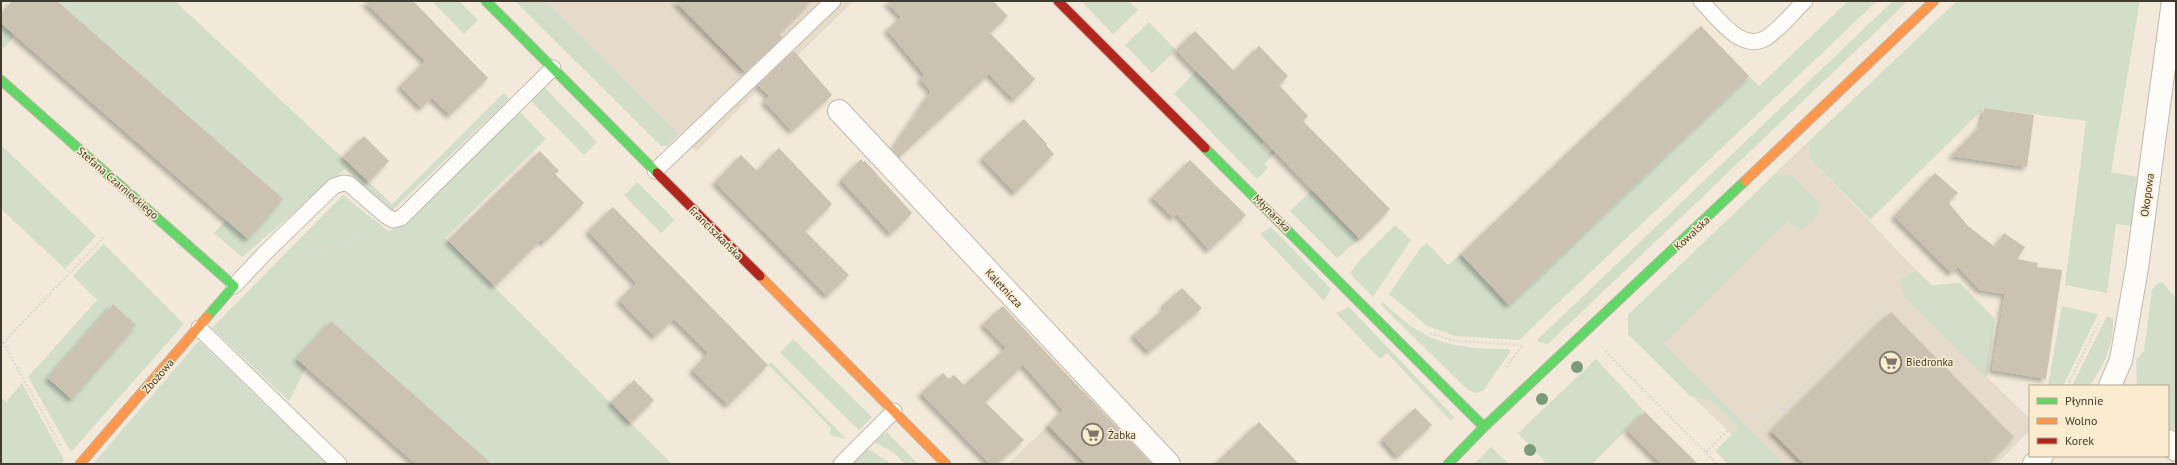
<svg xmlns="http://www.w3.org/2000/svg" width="2177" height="465" font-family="'PT Sans',sans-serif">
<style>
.commercial{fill:#e6dbca}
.green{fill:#d3deca;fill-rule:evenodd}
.building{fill:#ccc2b2;filter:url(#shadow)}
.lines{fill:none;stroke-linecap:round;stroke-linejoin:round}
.lane-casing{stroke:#c0b9ad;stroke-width:17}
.street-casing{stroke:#c0b9ad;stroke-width:24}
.fast-casing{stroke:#c0b9ad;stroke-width:11}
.slow-casing{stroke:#c0b9ad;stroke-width:11}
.jam-casing{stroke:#c0b9ad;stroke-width:11}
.path{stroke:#dddad5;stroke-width:2.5;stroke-dasharray:2 2;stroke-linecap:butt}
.lane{stroke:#fdfcf9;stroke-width:15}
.street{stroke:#fdfcf9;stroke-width:22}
.fast{stroke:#63d668;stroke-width:9}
.slow{stroke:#ff974d;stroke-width:9}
.jam{stroke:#b3261e;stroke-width:9}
.tree{fill:#7a9b7a}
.labels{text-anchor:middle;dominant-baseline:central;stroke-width:3;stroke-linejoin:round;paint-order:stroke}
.street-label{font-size:11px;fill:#413a2f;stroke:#fceccf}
.poi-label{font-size:11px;fill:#413a2f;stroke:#fceccf;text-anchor:start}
</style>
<defs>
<filter id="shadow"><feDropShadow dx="-3.5" dy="3.5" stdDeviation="2" flood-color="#0004"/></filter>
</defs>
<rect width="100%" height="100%" fill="#f2e9da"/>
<g class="commercial">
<path d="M547,1h307l-57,55 -33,28 -68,68z"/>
<path d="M1808,142l2,17 106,111 -16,10 6,19 124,120v11l-33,34h-235l-134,-130v-19z"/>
<path d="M1084,391l61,63 -11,10h-126z"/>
</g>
<g class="green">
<path d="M57,1h118l217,203 112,-111 5,6 -117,112 -47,-42 -103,88 -28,-24 12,-13 22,18z"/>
<path d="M432,1h27l19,19 -14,14z"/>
<path d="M515,1h32l132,133 -11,12h-7z"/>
<path d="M1081,1h48l9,9 -25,24z"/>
<path d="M1848,1h29l-358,339 -63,-4 -29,-10 -38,-32 31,-45 7,-6 21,22 13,-11 48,51 240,-229 10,10z"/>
<path d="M1893,1h15l-360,343 -12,-3z"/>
<path d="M1957,1h183l-29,171 26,5 -6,49 -15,-2 -9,69 -42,-8 21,-164 -102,-13 -114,112 -60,-61 -2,-17z"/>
<path d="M1149,22l27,28 -24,23 -27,-28z"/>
<path d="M1,23l14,12 -11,13 -3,-3z"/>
<path d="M1196,71l69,69 -4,5 8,8 4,-5 3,4 -12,12 4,4 -11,11 -83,-85z"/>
<path d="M544,87l53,55 -13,13 -54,-55z"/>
<path d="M519,111l27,28 -101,99 227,226h-180l-161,-143 -34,38 9,8 -17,34 -77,-73 131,-133 45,36 15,-6z"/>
<path d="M1,145l95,91 -31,33 -64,-60z"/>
<path d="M1777,173l16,3 23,23 4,9c-3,12 -8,17 -20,21l-13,-8 -123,122 120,121h-56l-13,-13 23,-23 -27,-27 -21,-5 -62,-62v-19z"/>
<path d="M637,182l38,38 -14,13 -37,-38z"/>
<path d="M1312,190l48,49 -23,19 -47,-47z"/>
<path d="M1395,225l16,15 -38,57 -23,-24 10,-13z"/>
<path d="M1271,227l60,62 -7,12 -64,-67z"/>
<path d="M104,244l80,80 -113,128 -43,-75 69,-77 -24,-24zM112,305l24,20 -65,74 -23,-21z"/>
<path d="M1916,270l16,15 28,-2 35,36 -8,59 -81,-79 -7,-19z"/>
<path d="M2162,282l14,16v131l-7,1 -1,-44h-31l-1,-26 8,-9 8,-61 5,-6z"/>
<path d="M1383,302c41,41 70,47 126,47l1,3 -27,39 -8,2 -7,-3 -87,-85z"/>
<path d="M2062,306l36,8 -35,72h-15z"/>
<path d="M1349,307l105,110 -3,4 -64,-68 -7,6 -44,-46z"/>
<path d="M2107,316l6,3c1,26 -9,47 -24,67h-17z"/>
<path d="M793,339l79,78 -13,13 -79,-77z"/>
<path d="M199,341l128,123h-234z"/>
<path d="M1596,359l49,53 -53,52h-45l-29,-31z"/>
<path d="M771,362l75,77 -16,-4 1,-7 -63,-63z"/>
<path d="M22,383l42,77 -4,4h-59v-67l5,5z"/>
<path d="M887,432l31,32h-13l-12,-12 -19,-10z"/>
<path d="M1491,447l18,17h-35z"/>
<path d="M868,449l23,15h-41z"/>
</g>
<g class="building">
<path d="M12,1h45l226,198 -35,40 -247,-216v-9z"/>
<path d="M364,1h49l75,77 -38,37 -18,-17 -11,10 -21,-22 25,-25z"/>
<path d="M675,1h136l-32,32 3,4 -37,35z"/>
<path d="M886,1h107l15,15 -18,17 45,46 -21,21 -25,-26 -90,83 -7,-8 39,-58 -11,-12 5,-4 -38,-45 14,-13z"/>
<path d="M1701,26l48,50 -240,229 -48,-51z"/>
<path d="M1195,31l39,40 25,-25 29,30 -9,9 29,31 -5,5 87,88 -30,30 -184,-189z"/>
<path d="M794,51l38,44 -40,36 -28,-30 5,-5 -11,-11z"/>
<path d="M1984,108l50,7 -7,52 -76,-11 30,-31z"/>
<path d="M1024,119l23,25 -1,1 8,9 -39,39 -33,-35z"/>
<path d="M364,136l25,25 -20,21 -26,-25z"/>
<path d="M779,148l53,56 -27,27 44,44 -22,21 -112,-114 26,-27 16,16z"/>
<path d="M540,151l19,20 -4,3 29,29 -40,40 -3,-3 -46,46 -47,-46z"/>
<path d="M861,159l2,3 2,-1 47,52 -21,21 -50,-54z"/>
<path d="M1190,160l56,55 -37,35 -32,-36 -4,4 -21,-21z"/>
<path d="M1935,173l23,20 -10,9 20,24 27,21 9,-14 21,14 -8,12 21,4 -1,4 25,3 -16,109 -54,-9 13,-76 -25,-4 -22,-23 -7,6 -57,-57z"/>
<path d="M613,207l155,158 -40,40 -36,-35 16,-17 -34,-34 -19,18 -36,-37 17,-17 -48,-52z"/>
<path d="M1182,288l20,20 -53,44 -16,-17 32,-27 -2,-3z"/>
<path d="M113,304l23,21 -64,74 -24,-21z"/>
<path d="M1003,306l50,54 99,104h-66l-38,-39 15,-15 -40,-45 -38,37 39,38 -27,24h-7l-69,-71 22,-20 6,6 5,-4 10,10 42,-37 -23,-24z"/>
<path d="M1891,312l123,125 -27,27h-183l-33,-33z"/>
<path d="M331,321l161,143h-76l-119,-105z"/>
<path d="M634,380l20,20 -23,23 -20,-21z"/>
<path d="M1415,408l17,17 -34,32 -16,-18z"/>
<path d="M1645,412l53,52h-37l-34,-34z"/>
<path d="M1259,422l40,42h-84z"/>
</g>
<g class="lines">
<defs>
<g id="lane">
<path d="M1701,1c16,16 40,52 65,37 13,-8 27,-26 39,-37"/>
<path d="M655,171l178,-170"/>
<path d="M234,286l30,-32 70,-68 9,-3 6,1 37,32 7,4 8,-2 152,-150"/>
<path d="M199,328l140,136"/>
<path d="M841,464l53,-53"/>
</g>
<g id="street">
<path d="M839,111l330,353"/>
<path d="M2110,386l11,-26 16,-92 36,-267"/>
<path d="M2168,441l8,9"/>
<path d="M2034,464l8,-8"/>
</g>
<g id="fast">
<path d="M486,1l171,172"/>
<path d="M1,80l233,206 -27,31"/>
<path d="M1205,148l279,279"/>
<path d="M1448,464l36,-37 261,-246"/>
</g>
<g id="slow">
<path d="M1745,181l189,-180"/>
<path d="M760,276l186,188"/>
<path d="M80,464l127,-147"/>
</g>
<g id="jam">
<path d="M1058,1l147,147"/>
<path d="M657,173l103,103"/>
</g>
</defs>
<use href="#lane" class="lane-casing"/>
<use href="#street" class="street-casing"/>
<use href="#fast" class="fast-casing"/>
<use href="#slow" class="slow-casing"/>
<use href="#jam" class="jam-casing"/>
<g class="path">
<path d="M296,257l74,-23"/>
<path d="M1430,333l24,8 68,4"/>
<path d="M1,339l60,107"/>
<path d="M3,343l101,-106"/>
<path d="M1605,351l112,113"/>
<path d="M1506,367l16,-21"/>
<path d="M2067,386l31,-62"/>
<path d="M1706,452l33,-33 44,-12 6,6"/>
<path d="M1792,464l-33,-33 133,-132"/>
</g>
<use href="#lane" class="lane"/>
<use href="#street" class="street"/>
<use href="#fast" class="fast"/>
<use href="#slow" class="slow"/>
<use href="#jam" class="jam"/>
</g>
<g class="tree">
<circle cx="1577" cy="367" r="6"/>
<circle cx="1542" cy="399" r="6"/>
<circle cx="1530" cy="450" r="6"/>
</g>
<defs>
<symbol id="supermarket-ring" viewBox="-11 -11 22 22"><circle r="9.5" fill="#fceccf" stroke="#7f776b" stroke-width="1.5"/><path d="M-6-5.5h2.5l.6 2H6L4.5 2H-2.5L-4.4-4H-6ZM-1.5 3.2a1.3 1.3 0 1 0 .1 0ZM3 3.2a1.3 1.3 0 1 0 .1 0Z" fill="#7f776b"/></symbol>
</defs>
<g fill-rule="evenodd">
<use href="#supermarket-ring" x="1878" y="350" width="25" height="25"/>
<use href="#supermarket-ring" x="1080" y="422" width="25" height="25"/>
</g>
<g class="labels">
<g class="street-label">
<text transform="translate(118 183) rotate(41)">Stefana Czarnieckiego</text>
<text transform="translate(2147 195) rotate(-82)">Okopowa</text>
<text transform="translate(1272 213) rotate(45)">Młynarska</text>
<text transform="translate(716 233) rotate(45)">Franciszkańska</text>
<text transform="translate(1692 233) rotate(-43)">Kowalska</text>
<text transform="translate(1004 288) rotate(47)">Kaletnicza</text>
<text transform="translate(158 376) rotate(-49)">Zbożowa</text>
</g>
<g class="poi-label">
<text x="1906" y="362">Biedronka</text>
<text x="1108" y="435">Żabka</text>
</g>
</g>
<rect width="2177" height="465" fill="none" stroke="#413a2f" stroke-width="4"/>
<rect x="2029" y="385" width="140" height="72" fill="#fceccf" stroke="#b1a58f"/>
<rect x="2037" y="398" width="20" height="6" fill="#63d668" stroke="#b1a58f"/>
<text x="2065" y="405" font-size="12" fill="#413a2f">Płynnie</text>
<rect x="2037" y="418" width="20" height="6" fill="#ff974d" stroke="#b1a58f"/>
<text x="2065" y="425" font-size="12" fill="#413a2f">Wolno</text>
<rect x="2037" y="438" width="20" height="6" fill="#b3261e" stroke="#b1a58f"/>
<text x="2065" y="445" font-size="12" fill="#413a2f">Korek</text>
</svg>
